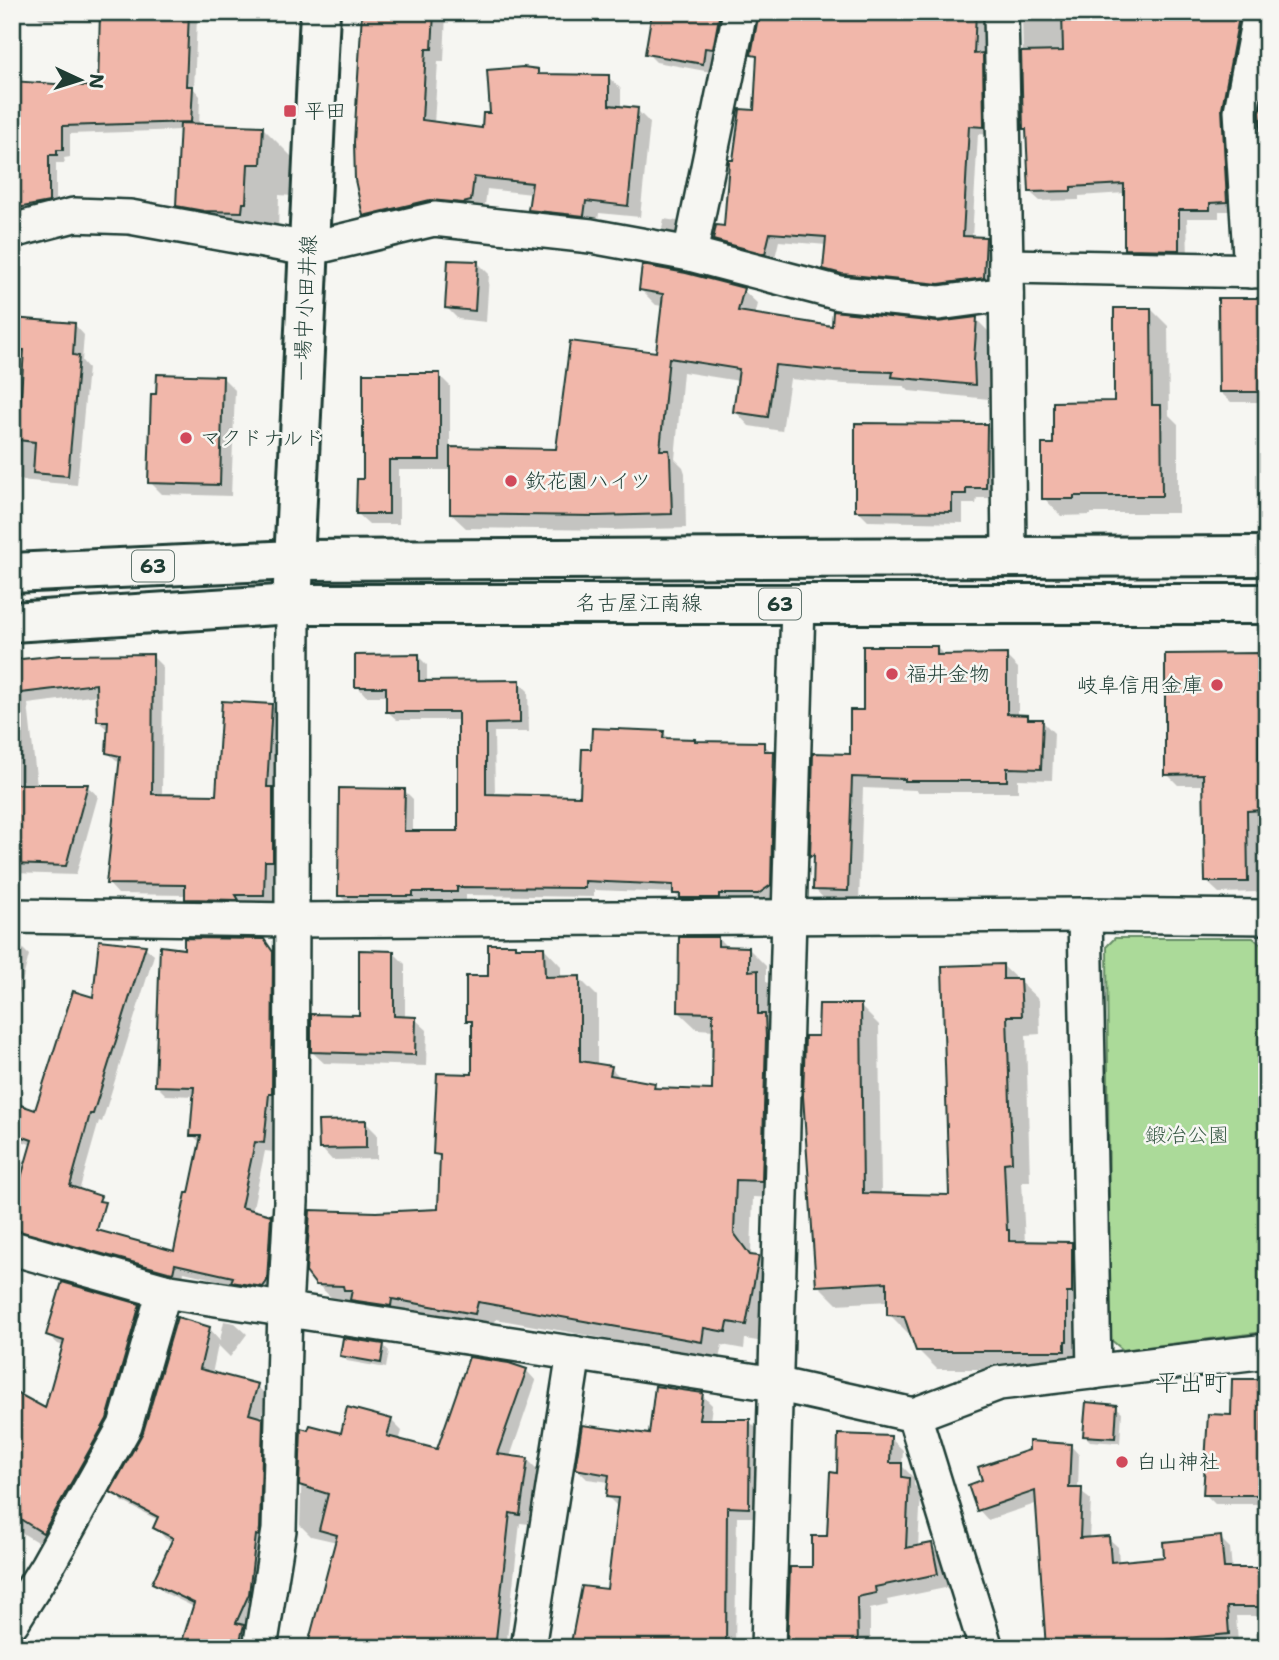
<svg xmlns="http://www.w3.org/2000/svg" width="1279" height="1660" font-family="'Shantell Sans','Klee One',sans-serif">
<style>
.green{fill:#abda99;stroke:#658c66;stroke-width:2}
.shadow{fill:#0003}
.building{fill:#f1b7aa;stroke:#1f3d34;stroke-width:2}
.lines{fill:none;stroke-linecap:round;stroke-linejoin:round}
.minor-casing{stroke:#1f3d34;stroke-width:38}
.major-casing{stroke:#1f3d34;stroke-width:44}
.minor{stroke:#f6f6f2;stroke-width:33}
.major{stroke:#f6f6f2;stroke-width:38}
.poi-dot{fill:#d1495b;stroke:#f6f6f2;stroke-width:2.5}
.labels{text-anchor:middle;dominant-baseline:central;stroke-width:5;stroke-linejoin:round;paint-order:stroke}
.shield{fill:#f6f6f2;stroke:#60746d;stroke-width:2}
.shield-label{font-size:19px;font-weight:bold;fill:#1f3d34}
.poi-label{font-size:21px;fill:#1f3d34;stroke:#f6f6f2;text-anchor:start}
.street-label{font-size:21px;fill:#1f3d34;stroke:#f6f6f2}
.park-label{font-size:21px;fill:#3b5c48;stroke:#f6f6f2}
.quarter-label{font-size:24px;fill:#1f3d34;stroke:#f6f6f2}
</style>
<rect width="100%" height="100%" fill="#f6f6f2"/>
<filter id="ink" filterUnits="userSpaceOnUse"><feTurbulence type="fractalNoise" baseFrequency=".0143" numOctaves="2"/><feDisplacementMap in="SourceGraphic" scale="14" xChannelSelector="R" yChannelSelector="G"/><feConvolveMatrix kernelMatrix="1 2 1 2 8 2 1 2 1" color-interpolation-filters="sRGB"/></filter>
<g filter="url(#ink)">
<path class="green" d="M1115,938h138l14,11v372l-10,12 -134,17 -13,-11 -3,-393z"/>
<g class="shadow">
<path d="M33,12h158l6,7 -3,70 6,7 -1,30 63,1 32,32 -2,37 -13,-1 -1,39 -68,3 -32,-32 3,-75 -111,4v23l-6,1 1,5h-9v47l-44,12v-140l87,7 3,-67 -61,-2z"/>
<path d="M363,12h83l-2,49h-6l-4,63 50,6 8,-15 45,-44 5,5 66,1 13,12v19l16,2 13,13 -10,94 -41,-4 -2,15 -54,-6 -13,-13 2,-15 -45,-5 -3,24 -107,15 -13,-13z"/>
<path d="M654,12h79l-22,60 -55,-10 -9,-9z"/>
<path d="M760,12h233v123l-15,-1 -6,104 13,1 10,9 -3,38 -43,6 -114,-14 -10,-10 2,-23 -48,-4 -5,21 -50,-13 -10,-10 12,-11 9,-66 21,-50 3,-52 -6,-6z"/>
<path d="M1022,12h229l-15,199h-17v7h-32l1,41 -53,-1 -9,-10 -1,-55 -46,3v4l-39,1 -10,-9 -2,-60 -4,-4z"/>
<path d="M664,219l13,2 5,5 -2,10 -12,-2 -6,-6z"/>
<path d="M477,262l12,12 -3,48 -28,-3 -12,-12z"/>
<path d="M641,290h102l15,14 -3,12 79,12 103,-4 39,-5 15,15 -3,42 1,23 -80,-8 -5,-5 -60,-2 -54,-5 -8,52 -33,-5 -14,-15 4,-30 -56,-9 -8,87 8,8 2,6 1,55 -74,2 -146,-2 -15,-14 1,-44h-53v54h-30l-11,-10 7,-33 74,-106 11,11v63l107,2 101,-97 5,-48 -7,-1z"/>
<path d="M1267,296v223l-7,-8 -1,-109h-28l-11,-10v-92z"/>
<path d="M1151,309l17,17 1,89 9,9v89h-87v2l-30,1 -17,-18 11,-53 61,-42z"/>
<path d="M12,319l63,6 9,10 -2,26 6,7 -11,117 -58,-5 -3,50 -4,-1v-104h6l3,-5 4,-61 -13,-1z"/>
<path d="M223,378l12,12 -4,106 -69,-2 -12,-12z"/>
<path d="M987,425l11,12 -1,61h-20l-1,6h-13v19l-95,-2 -11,-11z"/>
<path d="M937,648l8,8h61l12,12v48h10l4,5h10l12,12 -2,47 -34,-1v13h-100l-2,-2 -53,-2 -4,114 -33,-1 -11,-12 1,-29 -4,-4 3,-101 37,1 13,-44z"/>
<path d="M1258,655l9,2v164h-9l1,71 -40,1 -12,-11 -2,-97h-27l-11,-11z"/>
<path d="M152,656l11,11 -1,129 56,1 53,-92 11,11 1,155 -9,-1v35l-77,4 -11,-10v-4l-68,-1 -10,-11 13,-119 -13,-11 1,-22 -11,-10v-26l-70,9 9,82h50l11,10 -22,79 -64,-2v-210z"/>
<path d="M418,656l9,9v18l92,-1 9,9 1,41h-35l1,64 87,2 81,-66 7,8 26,3 67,1 20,18 -4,132 -11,8 -84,1 -10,-10 -80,-3v7l-128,-2v5h-45v4h-72l-10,-9 65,-105 9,9v34h47l-1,-113h-62l-10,-9v-15h-21l-9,-10z"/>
<path d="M718,938l10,10 21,1 17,17v15l9,9 4,208 -26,-1 -2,56 25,22 -12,67 -19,-3 -1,10 -22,-4 -3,14 -223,-40 -3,12 -123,-14 -15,-15h-19l-19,-18 59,-70 64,-3 2,-51 -7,-7 39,-77v-50l-6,-6 22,-42 25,-33 3,4 26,-1 17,18v13l18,-1 18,18v70l14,2 11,11 32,5 6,6 54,2 1,-62 -18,-1 -18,-17z"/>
<path d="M264,941l18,22 -4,140 -5,49 -8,-1 -13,61 18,5 10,10 -4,64h-33l-7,-7 -52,-12 -2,10 -97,-27 -10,-10 100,8 27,-109 -10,-9 3,-39 -29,-1 -10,-10 30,-134z"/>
<path d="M12,944l9,3 8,8 -15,58z"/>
<path d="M145,947l9,8 -52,167 -3,-1 -21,74 -28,49 -38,-5v-37l4,1 16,-58 -20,-8v-33l24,9 58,-114z"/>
<path d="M393,952l12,12v54l10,1 12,11 -1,36 -102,-3 -12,-11 48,-35z"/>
<path d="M1002,965l37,35 1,34 -14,1 4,146h-8l3,62 46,1 19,19 -7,106h-146l-19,-19 -6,-17h-4l-19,-19v-13l-52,3 -19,-19 2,-247 40,-32 19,19 2,170 70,2z"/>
<path d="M365,1122l12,12v25l-45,1 -11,-12z"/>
<path d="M12,1300l7,7 -7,12z"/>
<path d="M139,1306l10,9 -33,113 -67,121 -37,-22v-44h15l37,-137 -6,-2 -10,-9z"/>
<path d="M224,1321l11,2 12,11 -17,23 -12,-12 -6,29 45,12 10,10 -6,22 11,12 -19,218h-72l13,-41 -29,-14 -11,-10 19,-41 -8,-4 -10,-11 3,-7 -35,-18 -11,-10 97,-164 11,12z"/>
<path d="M384,1346l5,5 -3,17 -39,-7 -5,-6z"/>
<path d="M526,1370l10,11 -26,76 18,3 10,10 -8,54 -10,-1 -14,125h-197l28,-106 -26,-6 -11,-11 3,-94 39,4 49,-15 11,11 -3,10 40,10z"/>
<path d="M1234,1381h33v123h-52l-10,-10 28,-77z"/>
<path d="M702,1395l10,10 -2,16h39l10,10v86h-22l-2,131h-160l34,-57 9,-84 -10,-10 2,-15 -23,-3 -10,-10 74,-33z"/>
<path d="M1116,1407l6,5 -2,31 -30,-2 -5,-5z"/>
<path d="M890,1438l13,12 -1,16 12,12v7l7,7 -3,55 13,-2 13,13 6,29 -63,13 1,5 -18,4v39h-82l25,-79 15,-31 11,-63z"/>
<path d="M1070,1445l9,10 -1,35 13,10 -2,39 19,-1 10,9 1,16 47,-5 54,-20 10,10 2,22 35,-1v47h-31l2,27 -52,5h-178l-1,-6 40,-3 -9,-136 -50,17 -9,-10z"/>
</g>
<g class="building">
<path d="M100,12h89l-3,74h7l-2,36 -128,4v24h-6v5h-8v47l-37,7v-128l86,6z"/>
<path d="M362,12h72l-2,37h-6l-4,71 60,8 1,-15h7l-3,-43 36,-3 15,2v5l71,1v30l29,3 -10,98 -42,-5 -2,15 -56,-6 4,-27 -58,-6 -3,24 -8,2 -33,-3 -67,16 -8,-36 -1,-38z"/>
<path d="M652,12h68l-7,37 -8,-1 -2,16 -58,-10z"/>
<path d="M759,12l174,2v-2h43l-2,42 9,-1 1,74 -15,-1 -6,110 23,1 -2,41 -45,6 -97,-10 -19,-5 3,-32 -56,-4 -5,21 -52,-14 3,-15 8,1 5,-64v-2h4l7,-51 14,1 3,-54 -6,-1z"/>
<path d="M1062,12h178l-18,96 5,94 -17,1v7h-31v40l-55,-1v-65l-53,3v4l-42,1 -3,-63h-3l-2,-77 42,-1z"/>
<path d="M1266,84h1l-1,117 -6,-89z"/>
<path d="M180,123l83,3 -2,38h-13l-2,39h-3l-1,9 -38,-1 -28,-5z"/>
<path d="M448,260l30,1 -3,50 -30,-3z"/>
<path d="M642,265l44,8 58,15 -6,23 94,15 1,-15 104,11 40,-5 -3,43 1,25 -83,-8 1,-5 -65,-2 -53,-5 -7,52 -35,-5 6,-43 -70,-11 -9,92h9l1,7 2,57 -76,2 -146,-2v-67l106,2 14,-108 86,11 7,-58 -24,-4z"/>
<path d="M1218,298h49v94h-48z"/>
<path d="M1114,308h37l1,97h9l1,91h-88v3h-32v-55h11v-42l61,-1z"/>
<path d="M12,318l63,5 -2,32 6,1 -11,120 -35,-3 2,-31 -17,-2 6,-90h-12z"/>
<path d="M363,373h77v87h-51v54h-33l1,-35h6z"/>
<path d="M157,374l66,2 -3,109 -72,-2 3,-89h5z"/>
<path d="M855,423l132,1 -1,64h-20v6h-14v18l-97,-1z"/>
<path d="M863,646h74v9l70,-1v60l21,1v4h15l-2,50 -34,-1v13h-102v-2l-53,-2 -4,114 -35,-1 1,-36 -4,3 3,-104 37,1v-44h13z"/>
<path d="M1259,653v130h4l1,27 -17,1 1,71h-43l-2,-108 -38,1v-121z"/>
<path d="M153,654l-1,140 64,1 6,-94 50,3 -5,83h6v74h-8l-1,34h-28l3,5 -54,-1v-14l-79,-1 14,-128 -14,-3 2,-32h-11l-1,-37 -84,10v-34l49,-5z"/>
<path d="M419,654v27l101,-1v43l-34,1v70l94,2 2,-47h9l1,-21 72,3 -1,7 32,1v2l69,1v9h10l-3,134 -13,9h-39v4h-39v-4h-7v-9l-88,-4v7l-128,-1v5h-44v4h-75l1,-108 66,1 -1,42h54v-119h-72v-25h-31v-32z"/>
<path d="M12,784h76l-22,82 -54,-2z"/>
<path d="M679,937h39v9l31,1v24l9,-1v44h7l1,23 -4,144 -26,-1 -2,53 16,22 9,1 -13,69 -18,-3 -2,10 -22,-4 -2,14 -224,-40 -3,12 -83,-15 -1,7 -41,-6 2,-10h-8l-1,-4 -27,-1 -10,-13 4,-62 66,2 62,-3 2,-54 -7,-1 4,-81 35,1v-53h-6v-45h22v-32h27v3h29l1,30 35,-1v85l32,5 -2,9 45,8 -1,5 58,2 1,-77 -35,-1z"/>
<path d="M184,938l80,1 9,13 -1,142h-3l-5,49 -9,-1 -14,65 30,8 -4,66 -4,6 -32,-5 2,-5 -58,-13 -2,9 -5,-1 -156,-43v-20l20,-69 -20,-7v-31l23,8 38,-119 20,6 6,-57 47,5 -53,169h-3l-20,72 31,10 -2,5 6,1 -8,28 77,21 12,-58h3l12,-57h-11l4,-49 -39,-1 5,-140 24,3z"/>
<path d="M359,950l35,1v65l22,1 -1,38 -104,-3v-38l48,1z"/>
<path d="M1003,964v15h17l2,37h-15l5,146 -8,1 3,67h2v11l63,1v51h-5v48h-2v10h-149l-12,-35 -17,-1v-33l-71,4 -13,-190 2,-60h13l1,-32h42l2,189 86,2 -7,-229z"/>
<path d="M366,1120v28l-47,1 -1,-28z"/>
<path d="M62,1282l78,22 -33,115 -64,114 -31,-19v-124l33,18 19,-67 -18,-6z"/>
<path d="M177,1317l33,10 -10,42 58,15 -9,30 14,4 -3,110 -1,8 -3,-1 -7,59 -13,29 8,2 -6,23h-58l14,-45 -42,-20 21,-45 -20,-10 5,-11 -48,-25 33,-60z"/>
<path d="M343,1338l41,6 -3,19 -41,-7z"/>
<path d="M469,1357l40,6 18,6 -30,85 31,4 -8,57 -10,-2 -15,135h-188l30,-113 -18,-5 9,-36 -29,-9 2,-57 7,2 2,-5 31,8 6,-26 45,12 -5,17 50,13z"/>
<path d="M1232,1379h31l-1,50 4,66h-63l5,-81 23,1z"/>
<path d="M655,1386l48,7 -4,26h51l-1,89 -22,-1 -1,141h-156l12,-62 25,3 11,-91 -12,-1 3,-22 -34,-6 7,-44 67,9z"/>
<path d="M1086,1402l31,3 -2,33 -32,-2z"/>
<path d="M838,1434l53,2 -1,27h12v14l7,1 -3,70 26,-5 6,31 -63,13 1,6 -19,4 1,51h-71l3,-81h22v-31h15l3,-64 7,1z"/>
<path d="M1029,1441l42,3 -2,44h13l-2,50 29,-2 2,26 53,-5 -1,-15 58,-6 3,32h42l-1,39h-38l2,27 -75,7 1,7h-109l-11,-157 -58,20 -9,-26 14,-5 -4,-13 51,-17z"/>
</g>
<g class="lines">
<defs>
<g id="minor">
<path d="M1001,12l5,254 3,290"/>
<path d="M12,231l62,-16 56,2 178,32 126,-30 157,17 99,18 149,39 100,10 67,-9"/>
<path d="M690,254l50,-242"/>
<path d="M1006,266l261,5"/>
<path d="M1251,271l-10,-160 19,-99"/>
<path d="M1085,915l9,457"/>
<path d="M12,916l278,4 795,-5 182,2"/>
<path d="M12,1248l152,43 611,93 139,31 85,-32 268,-32"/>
<path d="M914,1415l72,233"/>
<path d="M12,1622l35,-56 78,-140 39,-135"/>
<path d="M260,1648l19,-118 6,-221 6,-107 2,-598"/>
<path d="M528,1648l46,-295"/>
<path d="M768,1648l30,-1044"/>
</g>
<g id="major">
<path d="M12,573l281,-13 974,-4"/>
<path d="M293,584l27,-572"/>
<path d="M12,622l281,-18h974"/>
</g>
</defs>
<use href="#minor" class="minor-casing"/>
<use href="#major" class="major-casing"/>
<use href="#minor" class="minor"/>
<use href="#major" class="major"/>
</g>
</g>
<g class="poi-dot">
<rect x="283" y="104" width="14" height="14" rx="3.5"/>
<circle cx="186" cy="438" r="7"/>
<circle cx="511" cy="481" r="7"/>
<circle cx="892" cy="674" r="7"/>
<circle cx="1217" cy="685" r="7"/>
<circle cx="1122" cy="1462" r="7"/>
</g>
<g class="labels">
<g class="shield">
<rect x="132" y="550.5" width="42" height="31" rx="5"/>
<rect x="759" y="588.5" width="42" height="31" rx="5"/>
</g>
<g class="shield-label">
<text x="153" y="566">63</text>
<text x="780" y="604">63</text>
</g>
<g class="poi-label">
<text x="304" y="111">平田</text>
<text x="200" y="438">マクドナルド</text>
<text x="525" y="481">欽花園ハイツ</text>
<text x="906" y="674">福井金物</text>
<text x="1203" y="685" text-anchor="end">岐阜信用金庫</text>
<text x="1136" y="1462">白山神社</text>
</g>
<g class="street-label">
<text transform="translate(305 308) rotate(-87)">一場中小田井線</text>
<text x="639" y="603">名古屋江南線</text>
</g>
<g class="park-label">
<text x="1187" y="1135">鍛冶公園</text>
</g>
<g class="quarter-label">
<text x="1191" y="1383">平出町</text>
</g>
</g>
<rect width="1279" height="1660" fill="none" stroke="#f6f6f2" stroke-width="42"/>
<rect x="21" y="21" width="1237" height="1618" fill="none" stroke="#1f3d34" stroke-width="2.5" filter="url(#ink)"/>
<g transform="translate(80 80) rotate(94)" stroke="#f6f6f2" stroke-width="5" paint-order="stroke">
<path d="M0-5L12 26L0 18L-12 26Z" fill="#1f3d34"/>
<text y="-10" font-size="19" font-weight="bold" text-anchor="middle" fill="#1f3d34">N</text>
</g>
</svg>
